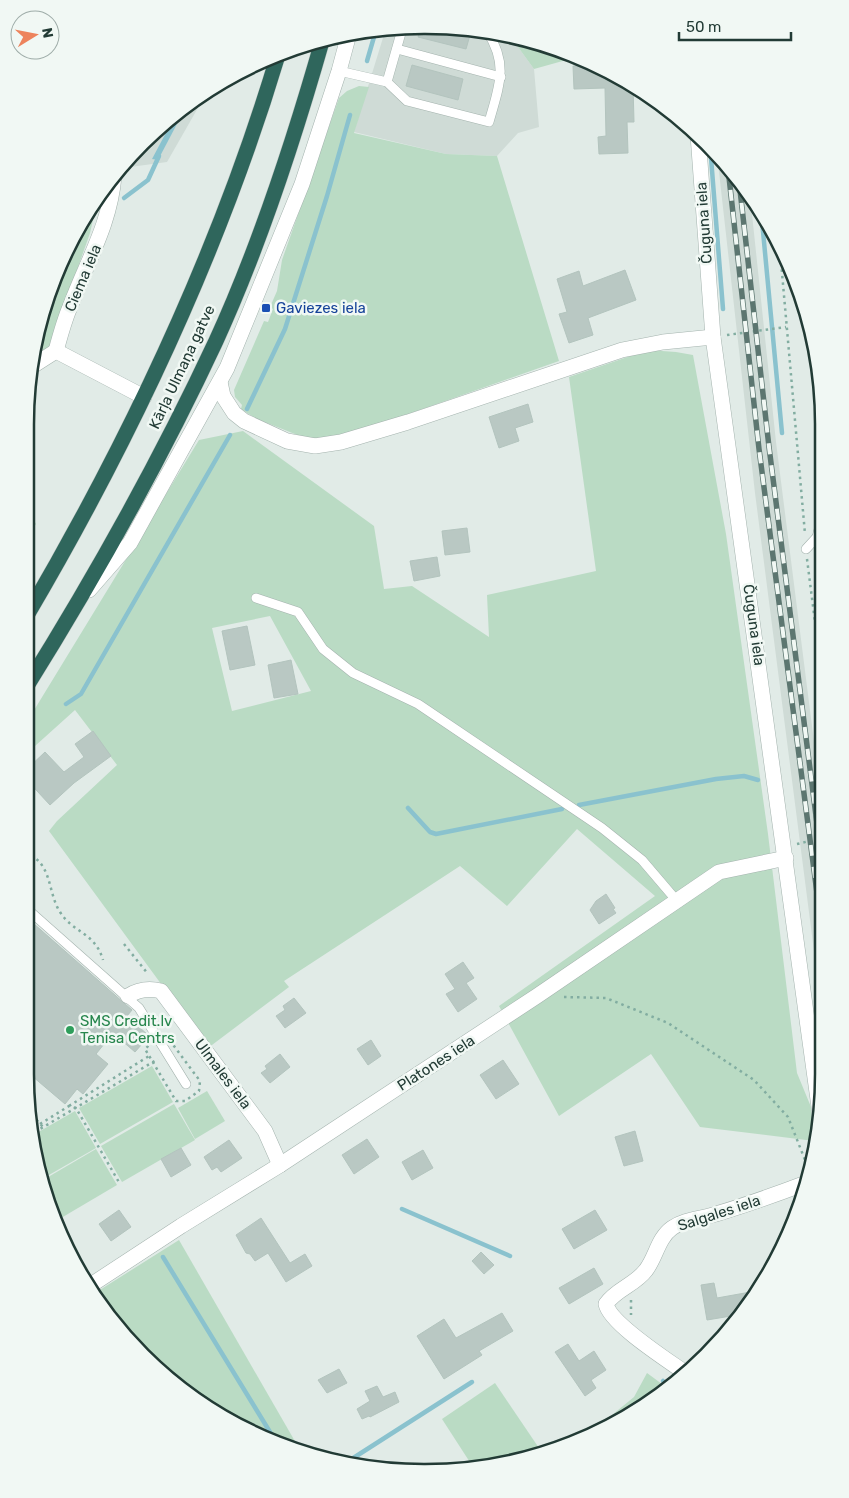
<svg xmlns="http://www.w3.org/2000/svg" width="849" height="1498" font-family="Rubik,sans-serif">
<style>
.built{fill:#cfdbd6}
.green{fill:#badbc4;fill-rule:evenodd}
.water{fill:#8ac2ce}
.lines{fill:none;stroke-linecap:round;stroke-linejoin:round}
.stream{stroke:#8ac2ce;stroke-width:4.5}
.building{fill:#b9c8c3;stroke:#b3c4be}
.lane-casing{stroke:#a4b3ae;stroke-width:10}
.street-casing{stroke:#a4b3ae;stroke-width:16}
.highway-casing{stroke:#c1c8c6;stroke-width:16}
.path{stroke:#82ada1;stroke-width:2.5;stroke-dasharray:2.5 4;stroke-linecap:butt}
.lane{stroke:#fff;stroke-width:9}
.street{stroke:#fff;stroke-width:15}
.highway{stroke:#2f665c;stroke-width:15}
.rail-casing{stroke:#5c7670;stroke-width:5.5}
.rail{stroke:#f1f8f4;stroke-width:4;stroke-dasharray:11;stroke-linecap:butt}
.transit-dot{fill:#1a4fb4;stroke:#f1f8f4;stroke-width:2}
.leisure-dot{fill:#2e9e5b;stroke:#f1f8f4;stroke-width:2}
.labels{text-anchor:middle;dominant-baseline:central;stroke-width:5;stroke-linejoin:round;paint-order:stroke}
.street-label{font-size:15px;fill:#223b35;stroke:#f1f8f4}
.transit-label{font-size:15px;fill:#164399;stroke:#f1f8f4;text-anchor:start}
.leisure-label{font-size:15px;fill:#27864d;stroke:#f1f8f4;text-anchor:start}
.rim{fill:none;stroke:#223b35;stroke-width:2.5}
</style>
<rect width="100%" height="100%" fill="#e1ebe7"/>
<g class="built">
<path d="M399,26l78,2 33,8 24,33 5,58 -21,6 -21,23 -51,-2 -92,-22 32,-104z"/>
<path d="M207,92l-40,70 -44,6 1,-7 58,-54z"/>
<path d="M717,154l33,41 26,247 46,363 1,216 -68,-528z"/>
</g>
<g class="green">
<path d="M510,36l43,10 24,11 -43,12z"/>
<path d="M359,86l10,1 -15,46 92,21 51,2 62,205 -222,78 -32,-1 -48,-19 -16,-10 1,-4 -7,-8 -1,-7 30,-69 4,1 5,-13 -3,-2 7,-16 5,-31 57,-162 8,-7z"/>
<path d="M98,198l-8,35 -40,114 -17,8 6,-34 40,-96z"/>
<path d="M648,350l28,2 17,3 33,179 42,300 29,239 14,34 3,34 -114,-14 -49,-73 -92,62 -60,-110 156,-110 -78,-67 -70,77 -47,-40 -176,115 5,6 -81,61 -159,-217 8,-10 60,-56 -42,-55 -50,45v-30l174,-285 44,-9 131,95 10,63 28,-3 77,51 -2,-42 109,-24 -27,-194zM270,616l41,75 -79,20 -20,-83z"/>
<path d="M26,506l10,18 -10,16z"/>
<path d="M152,1066l21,36 -73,42 -21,-36z"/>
<path d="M207,1091l18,30 -30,18 -17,-31z"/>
<path d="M174,1104l21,36 -73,42 -21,-36z"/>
<path d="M75,1111l21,37 -54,31 -7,-45z"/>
<path d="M96,1149l21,36 -61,36 -10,-19 -3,-22z"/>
<path d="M179,1240l121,210 -98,-44 -95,-90 -12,-23z"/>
<path d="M647,1373l19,14 -63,40 -2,-3 33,-27z"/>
<path d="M495,1383l46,68 -68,16 -31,-48z"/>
</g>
<path class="water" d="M188,103l-30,57 -6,-1 25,-47z"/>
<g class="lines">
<g class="stream">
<path d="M367,61l9,-31"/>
<path d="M710,145l13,164"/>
<path d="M124,198l24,-18 11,-24"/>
<path d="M761,210l21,223"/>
<path d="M247,409l38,-80 42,-133 23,-81"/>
<path d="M66,704l15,-10 149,-259"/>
<path d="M579,805l137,-26 28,-3 14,4"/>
<path d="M408,808l22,24 6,2 126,-25"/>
<path d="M402,1209l108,47"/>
<path d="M163,1257l110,180"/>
<path d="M663,1381l5,5"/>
<path d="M347,1462l125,-80"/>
</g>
</g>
<g class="building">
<path d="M421,27l51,1 -6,21 -48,-12z"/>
<path d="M412,65l51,14 -5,21 -52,-14z"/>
<path d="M595,65l29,14 9,6 1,37h-7l1,31 -29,1 -1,-17 8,-1 -1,-48 -31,1 -1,-23z"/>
<path d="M625,270l11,30 -48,18 5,17 -24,8 -10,-29 8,-2 -10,-33 22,-8 4,15z"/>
<path d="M528,404l5,18 -18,6 4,13 -20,7 -10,-31z"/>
<path d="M467,528l3,24 -25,3 -3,-24z"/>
<path d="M437,557l3,19 -26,5 -4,-20z"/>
<path d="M247,626l8,39 -25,5 -8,-39z"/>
<path d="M291,660l7,34 -24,4 -6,-33z"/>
<path d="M93,731l18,25 -37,27 -24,22 -25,-27v-7l20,-19 19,20 20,-15 -9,-13z"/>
<path d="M606,894l9,14 -2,1 3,4 -17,11 -9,-14 6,-9z"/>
<path d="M25,916l107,94 -5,6 22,20 -14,16 -22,-19 -17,21 12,10 -25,30 -6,-5 -12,15 -40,-34z"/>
<path d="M463,962l11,16 -8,5 11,16 -19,13 -12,-18 9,-5 -10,-15z"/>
<path d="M294,998l12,15 -21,15 -9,-12 9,-6 -2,-4z"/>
<path d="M371,1040l10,16 -13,9 -11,-16z"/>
<path d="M280,1054l10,13 -20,16 -9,-10 6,-4 -2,-3z"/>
<path d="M503,1060l16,24 -23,15 -16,-24z"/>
<path d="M635,1131l8,30 -19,5 -9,-29z"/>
<path d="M367,1139l12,18 -25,17 -12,-19z"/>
<path d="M229,1140l13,18 -21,14 -4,-5 -5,3 -8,-13z"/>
<path d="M181,1148l10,17 -20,12 -10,-18z"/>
<path d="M423,1150l10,18 -21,12 -10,-18z"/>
<path d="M119,1210l12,17 -20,14 -12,-17z"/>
<path d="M595,1210l12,20 -33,19 -12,-20z"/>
<path d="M261,1218l29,45 15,-9 7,12 -26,16 -18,-29 -13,8 -5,-7 -4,-1 -10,-18z"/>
<path d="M481,1252l13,13 -10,9 -12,-13z"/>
<path d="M594,1268l9,16 -34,20 -10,-16z"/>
<path d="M714,1283l3,15 39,-7 -19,24 -30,5 -6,-35z"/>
<path d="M502,1313l11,18 -34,20 3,4 -38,24 -27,-43 27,-17 12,19z"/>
<path d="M568,1344l11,17 15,-10 12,19 -15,10 5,8 -11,8 -30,-44z"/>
<path d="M339,1369l8,14 -20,10 -9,-13z"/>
<path d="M377,1386l6,11 12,-5 4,10 -29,15 -1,-1 -7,3 -5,-10 13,-8 -5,-10z"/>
</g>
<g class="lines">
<defs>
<g id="lane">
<path d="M397,49l104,28"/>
<path d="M339,71l48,11 20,19 82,21c10,-36 20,-57 -2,-91"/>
<path d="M387,82l16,-56"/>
<path d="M806,549l11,-12 4,-16"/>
<path d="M256,598l42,14 25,37 30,24 65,31 184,124 40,32 35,41"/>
<path d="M25,907l114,101 47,76"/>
</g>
<g id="street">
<path d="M698,135l15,202 107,777"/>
<path d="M56,351c4,-15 8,-30 14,-44 17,-46 40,-82 44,-131"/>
<path d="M56,351l88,46"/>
<path d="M31,367l25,-16"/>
<path d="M220,382l3,14 11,17 10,8 43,20 28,5 26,-4 67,-20 214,-72 41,-8 50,-5"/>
<path d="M89,590l41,-47 97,-175 75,-184 37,-113 10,-37"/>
<path d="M128,996c11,-7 21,-8 33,-5l104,140 15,34"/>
<path d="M91,1285l90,-59 99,-61 257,-169 182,-124 67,-14"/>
<path d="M687,1374c-18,-13 -77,-50 -81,-70 10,-15 29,-19 40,-34 10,-13 12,-32 26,-42 13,-9 29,-9 44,-14 30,-9 61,-20 90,-31"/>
</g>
<g id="highway">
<path d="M26,617c104,-177 193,-365 252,-562"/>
<path d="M25,689c70,-112 135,-228 191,-348 44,-96 78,-201 107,-303"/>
</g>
</defs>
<use href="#lane" class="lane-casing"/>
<use href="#street" class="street-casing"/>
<use href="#highway" class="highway-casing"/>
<g class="path">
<path d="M780,250l25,284"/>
<path d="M727,335l59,-8"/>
<path d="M807,559l15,118"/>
<path d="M797,844l25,-6"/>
<path d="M25,853c28,9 22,39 35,59 13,21 35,20 43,48"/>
<path d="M124,944l24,30"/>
<path d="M564,997l42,1 62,25 86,57 34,37 21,53"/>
<path d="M158,1037l10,1 32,43 -1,10 -14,10h-9l-31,-52z"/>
<path d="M69,1106l80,-50"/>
<path d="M32,1115l11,12"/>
<path d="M40,1124l29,-18 7,2 44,76"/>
<path d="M35,1132l123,-73"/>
<path d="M631,1300v15"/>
</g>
<use href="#lane" class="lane"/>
<use href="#street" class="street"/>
<use href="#highway" class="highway"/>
<defs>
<g id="rail">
<path d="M728,168l31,281 64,490"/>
<path d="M739,181l30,266 53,416"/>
</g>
</defs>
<use href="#rail" class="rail-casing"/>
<use href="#rail" class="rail"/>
</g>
<rect class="transit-dot" x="261" y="303" width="10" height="10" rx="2.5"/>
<circle class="leisure-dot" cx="70" cy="1030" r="5"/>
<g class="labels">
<g class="street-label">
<text transform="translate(704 223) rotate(-94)">Čuguna iela</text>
<text transform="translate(83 278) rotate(-67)">Ciema iela</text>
<text transform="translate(182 367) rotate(-65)">Kārļa Ulmaņa gatve</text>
<text transform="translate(754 625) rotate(82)">Čuguna iela</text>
<text transform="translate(436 1063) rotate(-33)">Platones iela</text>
<text transform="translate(223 1074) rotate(53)">Ulmales iela</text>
<text transform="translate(719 1213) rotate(-18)">Salgales iela</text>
</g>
<g class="transit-label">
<text x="276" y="308">Gaviezes iela</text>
</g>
<g class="leisure-label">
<text x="80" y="1021">SMS Credit.lv<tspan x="80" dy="17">Tenisa Centrs</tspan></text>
</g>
</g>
<path d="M0 0H849V1498H0ZM424 34H425A390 390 0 0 1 815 424V1074A390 390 0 0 1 425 1464H424A390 390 0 0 1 34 1074V424A390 390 0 0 1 424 34Z" fill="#f1f8f4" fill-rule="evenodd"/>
<path class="rim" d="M424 34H425A390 390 0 0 1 815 424V1074A390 390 0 0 1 425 1464H424A390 390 0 0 1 34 1074V424A390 390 0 0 1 424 34Z"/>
<g transform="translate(35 35) rotate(80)"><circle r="24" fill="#f1f8f4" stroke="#9eaca8"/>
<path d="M0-4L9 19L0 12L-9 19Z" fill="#ed835c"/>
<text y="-8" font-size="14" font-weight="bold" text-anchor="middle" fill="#223b35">N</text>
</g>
<path d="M679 32v8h112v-8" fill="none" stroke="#223b35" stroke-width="2.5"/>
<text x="686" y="32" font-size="15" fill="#223b35" stroke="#f1f8f4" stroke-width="4" paint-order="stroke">50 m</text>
</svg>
